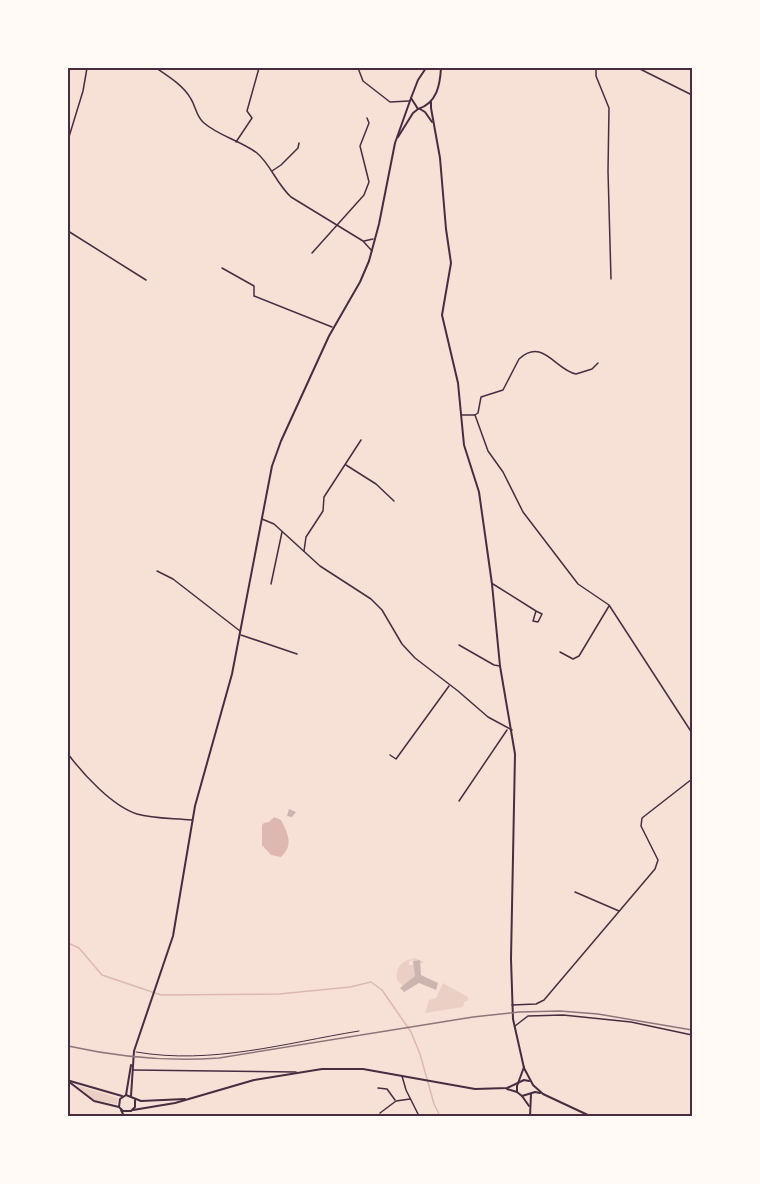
<svg xmlns="http://www.w3.org/2000/svg" width="760" height="1184" font-family="Manrope,sans-serif">
<style>
.green{fill:#ebcfc5}
.water{fill:#dcb8b0}
.lines{fill:none;stroke-linecap:round;stroke-linejoin:round}
.stream{stroke:#dcb8b0;stroke-width:1.5}
.building{fill:#ccb4b1}
.service{stroke:#4a2c40;stroke-width:1}
.minor{stroke:#4a2c40;stroke-width:1.5}
.tertiary{stroke:#4a2c40;stroke-width:2}
.secondary{stroke:#4a2c40;stroke-width:2}
.rail{stroke:#8f747c;stroke-width:1.5}
.neatline{fill:none;stroke:#4a2c40;stroke-width:2}
</style>
<rect width="100%" height="100%" fill="#f7e1d7"/>
<g class="green">
<path d="M415,958l9,4 -4,2v-4l-11,1v4h5l1,11 -12,10 -6,-6c-2,-13 5,-20 18,-22z"/>
<path d="M443,983l25,14v4h-3l-2,6 -38,6 4,-13 7,-2z"/>
<path d="M76,1085l42,13 -1,6 -23,-4z"/>
</g>
<path class="water" d="M274,817l7,3c7,14 13,25 0,37l-10,-2 -9,-10v-20l2,-2 5,-1z"/>
<g class="lines">
<path class="stream" d="M68,943l11,5 23,27 59,20 118,-1 71,-7 21,-5 11,8 29,42 9,22 14,50 6,12"/>
</g>
<g class="building">
<path d="M289,809l7,3 -4,5 -5,-1z"/>
<path d="M420,960l1,15 17,8 -2,7 -17,-7 -15,9 -4,-4 15,-12 -2,-15z"/>
</g>
<g class="lines">
<path class="service" d="M136,1052c76,13 149,-9 223,-21"/>
<g class="minor">
<path d="M156,68c12,8 28,18 35,31 5,8 5,17 13,24 15,13 37,18 53,30 14,12 19,30 34,44l72,44 9,10"/>
<path d="M358,68l5,13 27,21 19,-1"/>
<path d="M596,68v8l13,32 -1,63 3,108"/>
<path d="M638,68l54,27"/>
<path d="M68,140l15,-49 4,-23"/>
<path d="M236,142l16,-24 -5,-7 12,-43"/>
<path d="M272,171l9,-6 17,-17 1,-5"/>
<path d="M68,231l78,49"/>
<path d="M364,241l9,-2"/>
<path d="M312,253l52,-58 5,-13 -9,-36 9,-23 -2,-5"/>
<path d="M222,268l32,18v10l78,31"/>
<path d="M462,415h13l13,36 15,21 20,40 55,72 31,21 83,128"/>
<path d="M475,415l3,-2 3,-16 22,-7 16,-31c24,-22 36,11 57,15l16,-5 6,-6"/>
<path d="M346,465l30,19 18,17"/>
<path d="M262,519l12,5 46,42 51,33 11,11 20,34 13,14 43,33 30,26 24,13"/>
<path d="M304,551l2,-14 17,-26 1,-14 37,-57"/>
<path d="M157,571l16,8 67,52"/>
<path d="M271,584l11,-52"/>
<path d="M492,584h1l43,27 6,3 -4,8 -5,-1 3,-10"/>
<path d="M241,635l56,19"/>
<path d="M459,645l35,20 6,1"/>
<path d="M560,652l13,7 6,-3 30,-50"/>
<path d="M68,754c15,20 44,52 69,60 17,5 37,4 55,6"/>
<path d="M390,755l6,4 53,-73"/>
<path d="M459,801l48,-71"/>
<path d="M575,892l44,19"/>
<path d="M512,1005l24,-1 8,-4 111,-131 3,-9 -17,-34 1,-8 50,-39"/>
<path d="M515,1026l13,-10 35,-1 68,7 61,13"/>
<path d="M133,1070l163,2"/>
<path d="M402,1076l4,14 13,26"/>
<path d="M378,1088l9,1 8,11"/>
<path d="M380,1113l16,-12 14,-2"/>
</g>
<g class="tertiary">
<path d="M398,137l15,-24 5,-4"/>
<path d="M126,1095l5,-30"/>
<path d="M131,1096l3,-45 39,-115 22,-130 37,-132 40,-208 9,-25 48,-105 31,-54 9,-21 10,-37 16,-81 16,-45"/>
<path d="M522,1096l7,10"/>
<path d="M121,1110l3,6"/>
<path d="M530,1116l1,-22"/>
</g>
<g class="secondary">
<path d="M426,68l-8,12 -7,18 7,11c19,-6 22,-24 23,-41"/>
<path d="M431,102v6l9,50 6,71 5,34 -9,52 16,68 6,62 15,47 13,92 8,82 15,88 -4,205 2,60 11,49 9,17 10,9 47,22"/>
<path d="M420,109l5,3 7,10"/>
<path d="M68,1081l26,20 25,6"/>
<path d="M70,1081l52,15"/>
<path d="M507,1089l10,3 5,4 13,-4 5,1"/>
<path d="M517,1092v-6l7,-19"/>
<path d="M135,1099v8l-4,4h-8l-4,-4 1,-8 6,-4 15,6 44,-2"/>
<path d="M133,1110l42,-7 79,-23 68,-11h41l112,20 32,-1 17,-8 5,1"/>
</g>
<path class="rail" d="M68,1046c50,11 99,16 151,12l254,-41 46,-5 41,-1 38,3 94,16"/>
</g>
<rect width="760" height="1184" fill="none" stroke="#fffaf5" stroke-width="138"/>
<rect x="69" y="69" width="622" height="1046" class="neatline"/>
</svg>
